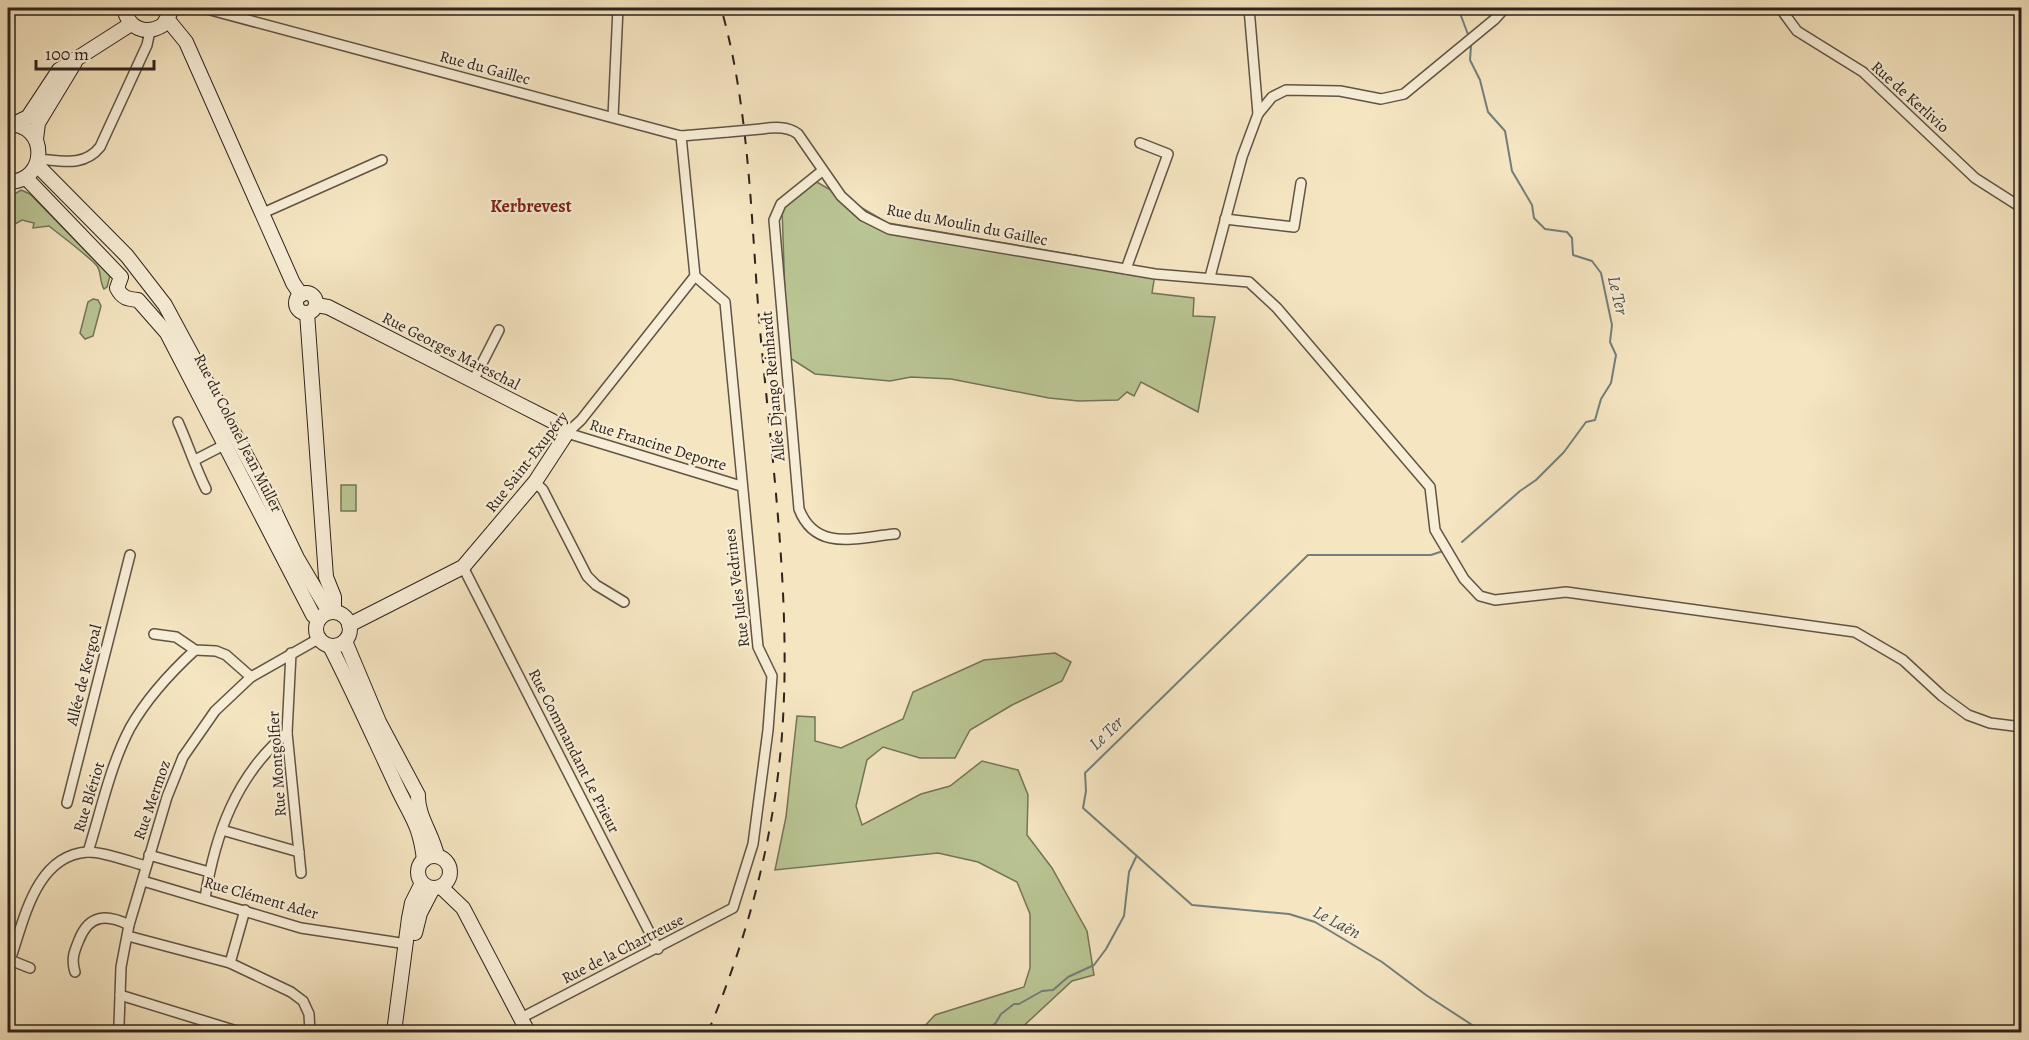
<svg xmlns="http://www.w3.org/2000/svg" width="2029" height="1040" font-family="Alegreya,serif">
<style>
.green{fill:#bac594;stroke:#747458;stroke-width:1.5}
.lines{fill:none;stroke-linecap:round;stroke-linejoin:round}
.stream{stroke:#727f7c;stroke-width:2}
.street-casing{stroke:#605445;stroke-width:12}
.secondary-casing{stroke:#2e231c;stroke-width:16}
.street{stroke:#f8eed7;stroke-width:9}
.secondary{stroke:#f8eed7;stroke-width:14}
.rail{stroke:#2e231c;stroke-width:2;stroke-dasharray:10 10;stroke-linecap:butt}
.street-bridge-casing{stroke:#605445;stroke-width:12;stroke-linecap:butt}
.street-bridge{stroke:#f8eed7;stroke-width:9}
.labels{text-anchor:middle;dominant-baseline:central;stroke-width:4.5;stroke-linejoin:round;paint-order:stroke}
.street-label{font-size:16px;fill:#2e231c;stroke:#f8eed7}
.neighbourhood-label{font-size:18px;font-weight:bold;fill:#7a1f14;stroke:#f8eed7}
.water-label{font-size:18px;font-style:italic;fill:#50514c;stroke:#f8eed7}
</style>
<rect width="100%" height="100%" fill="#f5e5c1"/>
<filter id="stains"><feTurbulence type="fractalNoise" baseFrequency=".00333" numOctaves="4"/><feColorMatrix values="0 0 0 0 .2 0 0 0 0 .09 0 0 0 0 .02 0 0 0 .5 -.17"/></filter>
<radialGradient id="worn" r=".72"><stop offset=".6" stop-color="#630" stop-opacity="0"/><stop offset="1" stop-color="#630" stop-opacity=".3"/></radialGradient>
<g class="green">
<path d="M815,181l73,42 192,33 75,18 -3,19 42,5 -1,18 22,1 -17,95 -57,-30 -7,14 -7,-4 -9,8 -39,1 -30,-3 -98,-19 -40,-2 -21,4 -75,-7 -28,-18 -5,-149z"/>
<path d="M21,190l9,4 80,82 -3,11 -3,2c-5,-8 -2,-16 -7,-23 -5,-7 -38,-32 -48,-40l-16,2 1,-5 -12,-3 -14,8v-30z"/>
<path d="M93,299l5,1 3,6 -8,30 -8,3 -5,-6 8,-31z"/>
<rect x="341" y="485" width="15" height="26"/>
<path d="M1055,653l16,9 -9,19 -50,24 -42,25 -15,28h-35l-37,-11 -16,13 -11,46 6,19 59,-31 29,-8 32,-25 36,9 10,25 -1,40 25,33 35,63 7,44 -22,6 -55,51h-98l16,-17 89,-28 6,-19v-54l-13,-32 -39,-20 -40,-9 -163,17 11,-53 11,-101 18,1v24l26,7 62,-29 10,-27 71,-32z"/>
</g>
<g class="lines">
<g class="stream">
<path d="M1458,8l11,29"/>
<path d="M1462,542l58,-51 16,-11 28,-28 22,-30 9,-2 6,-21 10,-16 5,-28 -6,-13 2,-17 -11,-52 -9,-12 -19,-6 -1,-17 -5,-6 -22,-3 -11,-11 -2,-13 -20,-34 -7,-40 -17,-19 -8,-32 -10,-20 1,-14"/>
<path d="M1443,551l-12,4h-123l-223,218 1,18 -3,17 109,97 97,9 26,8 67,40 44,33 57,37"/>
<path d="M962,1032h4"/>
<path d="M979,1032l16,-8 6,-10 13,-10h5l23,-13 11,-1 15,-13 26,-12 12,-16 18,-33 5,-44 7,-15"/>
</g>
<defs>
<g id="street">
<path d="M203,8l478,128 47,-4"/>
<path d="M1780,8l17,23 66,41 112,106 47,30"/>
<path d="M1258,114l14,-17 14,-7 54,1 41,8 23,-5 91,-75 10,-11"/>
<path d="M613,117l5,-109"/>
<path d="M761,129c13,-2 27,-3 37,5l43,62 22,20 26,13 266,45 94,8 28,26 153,179 5,43 29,49 16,17 15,4 71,-8 289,40 48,28 39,36 26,19 22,8 32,4"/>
<path d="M681,136l14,140"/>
<path d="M39,159c23,2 45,8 61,-12l47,-102 3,-14"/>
<path d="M822,171l-41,33 -7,16 25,289c17,44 59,28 96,25"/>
<path d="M263,213l119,-53"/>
<path d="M1225,219l69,8 7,-44"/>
<path d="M1126,269l42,-115 -28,-11"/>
<path d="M1210,277l32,-120 16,-43 -9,-106"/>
<path d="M473,381l26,-51"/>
<path d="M178,422c10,22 17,45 28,67"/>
<path d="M567,433l14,-13 114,-144"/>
<path d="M567,433l174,53"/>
<path d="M195,460l31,-16"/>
<path d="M535,482l8,8 44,86 9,9 28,17"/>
<path d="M463,567l195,382"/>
<path d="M154,634l22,3 19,13 21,1 10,4 25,22"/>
<path d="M291,653l-4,80 14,140"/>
<path d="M67,803l63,-248"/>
<path d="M222,830l77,22"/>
<path d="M88,852c13,-41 22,-86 42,-124 17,-30 40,-55 65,-78"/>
<path d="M149,855l60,17"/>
<path d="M143,881l158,47 106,16"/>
<path d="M205,898c10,-63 31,-123 82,-165"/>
<path d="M128,936l102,27 61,29 12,9 6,13 1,18"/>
<path d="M230,963l15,-53"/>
<path d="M30,968l-20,-8c14,-39 25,-104 77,-108 15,-1 44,10 59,14"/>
<path d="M75,972c-4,-13 -1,-20 4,-32 10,-26 28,-26 50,-15"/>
<path d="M120,995l120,37"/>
<path d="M521,1018l212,-110 20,-64 15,-114 4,-54 -14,-29 -33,-345 -30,-26"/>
<path d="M119,1025l2,-58 8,-42 38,-128 16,-40 32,-46 36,-34 67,-38"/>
</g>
<g id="secondary">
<path d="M124,8c4,20 21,28 39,17l10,-17"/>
<path d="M168,20l18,22 107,241 8,12"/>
<path d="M14,124l14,-7 31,-47 72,-46"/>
<path d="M36,139l2,-16 37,-61"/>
<path d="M37,165l90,91 38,49 97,180 35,73 32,54"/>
<path d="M26,178l95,99 -4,11c5,10 10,11 21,12l29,33 146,282 5,5"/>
<path d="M8,182c40,0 41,-58 0,-58"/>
<circle cx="306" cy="303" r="10"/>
<path d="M316,305l12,2 224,114 15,12 -32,49 -72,85 -114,58"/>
<path d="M307,313l19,264 8,20v15"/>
<circle cx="333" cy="629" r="17"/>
<path d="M345,641l34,81 39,73c-1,21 15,40 19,61"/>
<path d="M330,646c24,47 45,94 67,141 14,30 23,37 27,73"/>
<circle cx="434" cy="872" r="16"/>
<path d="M441,887l22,21 65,124"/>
<path d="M415,933l5,-20 13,-25"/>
<path d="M394,1032l15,-114 3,-15 10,-20"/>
</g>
</defs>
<use href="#street" class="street-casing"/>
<use href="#secondary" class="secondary-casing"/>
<use href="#street" class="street"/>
<use href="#secondary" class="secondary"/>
<path class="rail" d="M708,1032c40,-95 66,-194 74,-297 10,-138 -11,-279 -23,-417 -8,-101 -10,-213 -38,-310"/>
<defs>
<path id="street-bridge" d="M728,132l33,-3"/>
</defs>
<use href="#street-bridge" class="street-bridge-casing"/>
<use href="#street-bridge" class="street-bridge"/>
</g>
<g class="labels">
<g class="street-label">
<text transform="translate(485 68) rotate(15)">Rue du Gaillec</text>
<text transform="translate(1910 97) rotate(42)">Rue de Kerlivio</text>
<text transform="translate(967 225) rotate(11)">Rue du Moulin du Gaillec</text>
<text transform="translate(451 351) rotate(27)">Rue Georges Mareschal</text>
<text transform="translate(773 386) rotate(-95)">Allée Django Reinhardt</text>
<text transform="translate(238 433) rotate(63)">Rue du Colonel Jean Muller</text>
<text transform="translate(658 445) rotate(17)">Rue Francine Deporte</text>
<text transform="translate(527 462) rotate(-52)">Rue Saint-Exupéry</text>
<text transform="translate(737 588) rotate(-97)">Rue Jules Vedrines</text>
<text transform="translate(84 675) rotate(-76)">Allée de Kergoal</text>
<text transform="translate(574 751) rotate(63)">Rue Commandant Le Prieur</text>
<text transform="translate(277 764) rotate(-94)">Rue Montgolfier</text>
<text transform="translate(89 797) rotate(-73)">Rue Blériot</text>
<text transform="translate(152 800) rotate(-71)">Rue Mermoz</text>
<text transform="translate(261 898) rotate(16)">Rue Clément Ader</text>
<text transform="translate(623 949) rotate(-27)">Rue de la Chartreuse</text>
</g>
<g class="neighbourhood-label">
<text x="531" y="206">Kerbrevest</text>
</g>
<g class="water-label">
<text transform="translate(1618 295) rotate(77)">Le Ter</text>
<text transform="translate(1106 733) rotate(-44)">Le Ter</text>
<text transform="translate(1337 922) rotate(28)">Le Laën</text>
</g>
</g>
<rect width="2029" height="1040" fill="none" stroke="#f5e5c1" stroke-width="30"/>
<rect x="9" y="9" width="2011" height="1022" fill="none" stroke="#2e231c" stroke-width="3"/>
<rect x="15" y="15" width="1999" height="1010" fill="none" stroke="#2e231c" stroke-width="1.5"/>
<path d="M36 60v9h118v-9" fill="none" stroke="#2e231c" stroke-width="3"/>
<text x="45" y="60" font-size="18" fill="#2e231c" stroke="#f8eed7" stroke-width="4.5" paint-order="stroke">100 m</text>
<rect width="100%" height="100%" filter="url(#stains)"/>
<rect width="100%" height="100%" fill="url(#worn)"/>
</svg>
